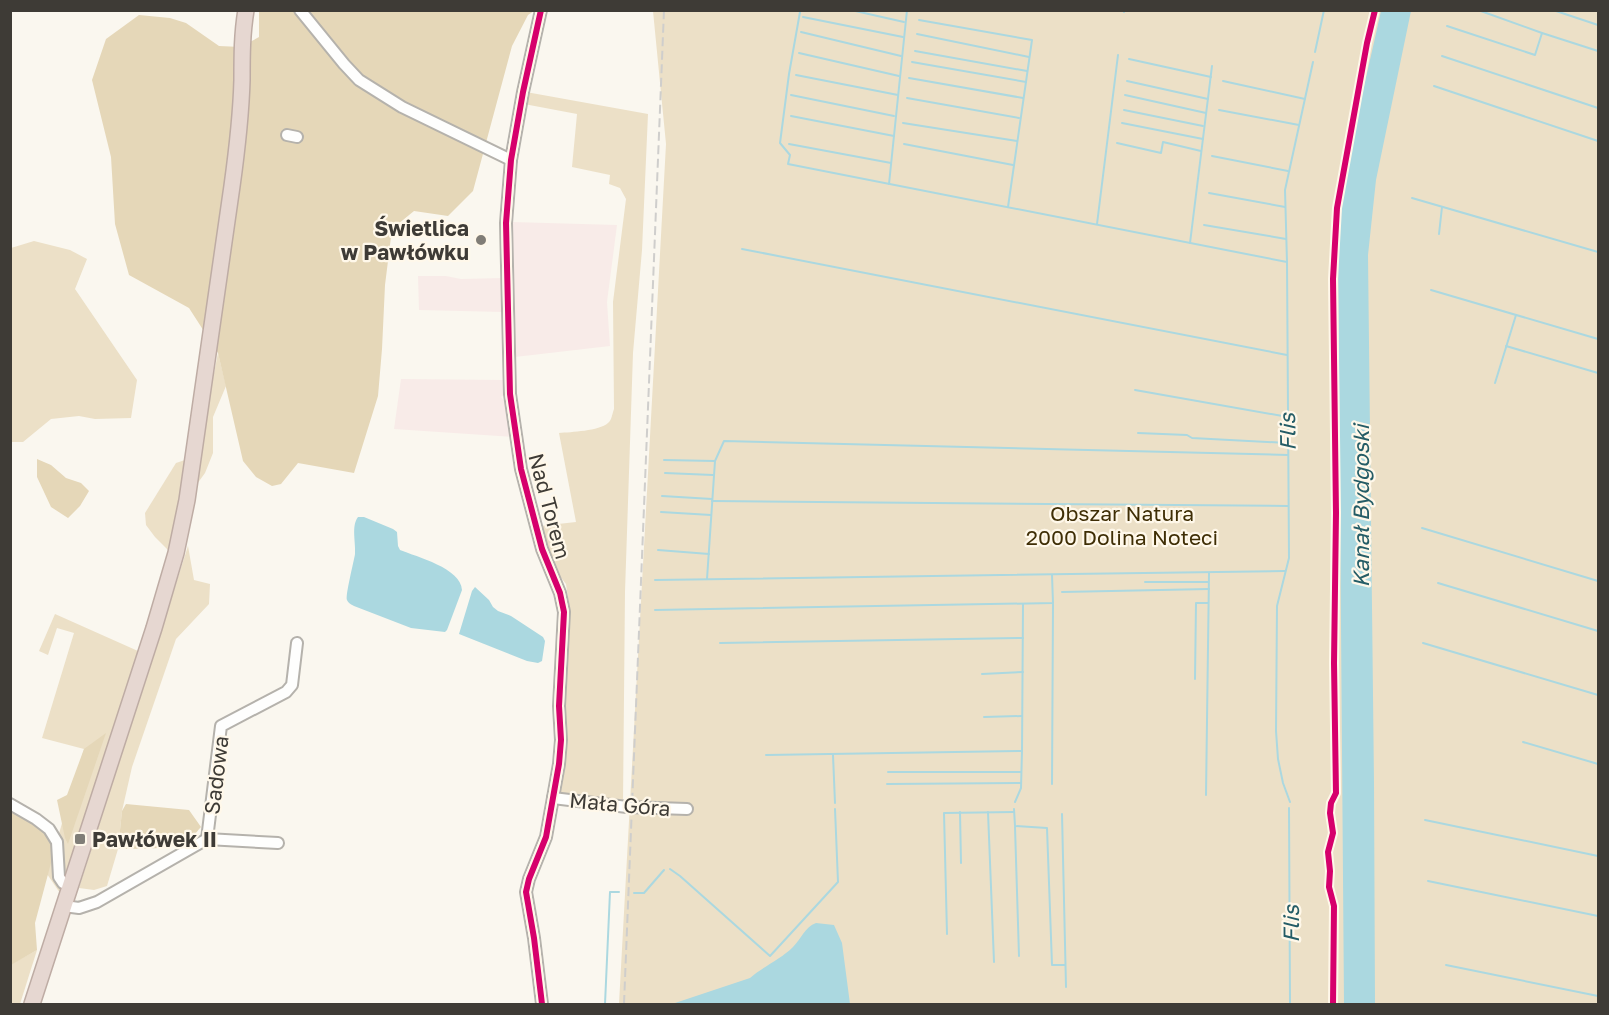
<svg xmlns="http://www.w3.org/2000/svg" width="1609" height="1015" font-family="'Golos Text',sans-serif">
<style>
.industrial{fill:#f8ebe8}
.green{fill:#ece0c7}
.forest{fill:#e5d7b8}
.water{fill:#abd8e0}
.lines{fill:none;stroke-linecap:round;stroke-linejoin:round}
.stream{stroke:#abd8e0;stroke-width:2}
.minor-casing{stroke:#b5b2ac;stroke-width:14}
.highway-casing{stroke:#beaca4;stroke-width:18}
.minor{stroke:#fefefd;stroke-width:10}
.highway{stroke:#e6d7d1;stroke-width:15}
.rail{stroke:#cfcecc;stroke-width:2;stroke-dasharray:9 4.5;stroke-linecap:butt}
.cycleway-casing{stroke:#fff8ea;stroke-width:10}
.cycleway{stroke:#d6006c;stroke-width:6}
.poi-dot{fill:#807d77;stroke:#fff8ea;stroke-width:2}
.labels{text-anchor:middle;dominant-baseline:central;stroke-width:4.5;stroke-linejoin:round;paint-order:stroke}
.poi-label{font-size:21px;font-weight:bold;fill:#3e3b36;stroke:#fff8ea;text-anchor:end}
.street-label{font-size:21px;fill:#3e3b36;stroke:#fff8ea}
.park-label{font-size:21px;fill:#3f2e05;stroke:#fff8ea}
.water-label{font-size:22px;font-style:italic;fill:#245c66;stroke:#fff8ea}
</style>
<rect width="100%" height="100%" fill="#faf7ef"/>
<g class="industrial">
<path d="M512,222l105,3 -10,77 3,44 -95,11z"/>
<path d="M418,276h28l15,3 42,-1v34l-84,-2z"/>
<path d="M401,379l103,1 3,13 -6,4 8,10 3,30 -118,-8z"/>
</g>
<g class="green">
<path d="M653,11h945v993h-979l47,-860z"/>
<path d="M526,92l122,22 -6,136 -9,103 -8,239 -2,211 -66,-8 13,-183 -4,-28 -7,-9 -12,-27 -7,-22 36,-4 -17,-89c12,-1 40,-2 49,-10 4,-3 4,-9 6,-14l-1,-107 13,-103 -6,-11 -11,-4 1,-9 -38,-8 5,-53 -53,-10z"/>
<path d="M34,241l36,9 17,9 -12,30 62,91 -6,38 -36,1 -16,-3 -28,3 -28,23h-12v-194z"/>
<path d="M218,353l8,33 -13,31v36l-8,20 -8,11 14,-96z"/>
<path d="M185,460l-4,36 -13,54 -13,-13 -9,-12 -1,-12 31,-50z"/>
<path d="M188,546l6,34 16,4 -1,20 -33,35 -44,128 -10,44 -4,38 -11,37 -13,4 -15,-2z"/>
<path d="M55,614l83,37 -78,242 -13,-19 37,-125 -42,-11 32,-105 -17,-5 -9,27 -9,-4z"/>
<path d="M37,950l-17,54h-9l-1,-39z"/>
</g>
<g class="forest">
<path d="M259,11h275l-6,4 -16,31 -39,145 -25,25 -34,-5 -22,18 -7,56 -3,64 -4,47 -24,77 -56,-10 -17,21 -9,2 -16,-9 -13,-16 -25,-108 -29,-45 -60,-33 -14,-51 -4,-67 -19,-77 14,-41 33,-24 31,3 16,5 33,23 22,1 18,-10z"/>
<path d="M37,459l14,6 15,13 15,5 8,8 -9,15 -12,12 -17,-11 -14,-30z"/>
<path d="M106,733l-38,111 -3,-6 -8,-38 10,-5 17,-46z"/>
<path d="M126,804l63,6 12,17c-3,3 -6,8 -10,10 -17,15 -52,11 -73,12l4,-38z"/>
<path d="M10,811l11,4 24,16 10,17 -20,75 2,27 -26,15z"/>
</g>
<g class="water">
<path d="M1381,11h30l-35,169 -8,75 6,527 1,222h-31l-6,-759c6,-79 26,-157 43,-234z"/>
<path d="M358,517h6l29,12 4,3 1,14 2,4c17,7 61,18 62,40l-15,40 -2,2 -34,-4 -57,-22c-2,-1 -6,-3 -7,-6 -2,-4 7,-39 8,-46 1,-12 -4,-28 3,-37z"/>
<path d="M475,587l14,13 4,7 5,4 13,5 32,21 2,4 -3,20 -4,2 -11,-2 -68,-27 13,-43z"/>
<path d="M816,923l18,2 8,18 8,61h-178l78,-26c14,-12 31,-19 43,-31 8,-8 12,-20 23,-24z"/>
</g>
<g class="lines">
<g class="stream">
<path d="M851,10l53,12"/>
<path d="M1478,10l64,23"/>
<path d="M1553,10l45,15"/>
<path d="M800,12l-11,62 -9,69 10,12 -2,9 499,98"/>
<path d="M1124,12v-2"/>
<path d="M803,17l100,20"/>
<path d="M919,20l113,20 -24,167"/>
<path d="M1447,26l88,29 7,-22 56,18"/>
<path d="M801,32l100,24"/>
<path d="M917,34l112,23"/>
<path d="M915,51l112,20"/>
<path d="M1315,52l9,-42"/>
<path d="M799,53l100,23"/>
<path d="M1442,56l156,52"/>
<path d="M1129,59l82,18"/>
<path d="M912,62l114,20"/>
<path d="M796,75l102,20"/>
<path d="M909,78l114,20"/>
<path d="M1127,81l81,18"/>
<path d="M1223,81l82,18"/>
<path d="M1434,86l164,55"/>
<path d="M791,95l103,21"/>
<path d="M1125,95l81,18"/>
<path d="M907,98l112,20"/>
<path d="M1124,110l79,16"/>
<path d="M1219,110l80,15"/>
<path d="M791,116l103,20"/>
<path d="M903,123l114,18"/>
<path d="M1122,123l81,16"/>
<path d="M1117,143l44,10 2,-11 38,9"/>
<path d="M789,144l102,19"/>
<path d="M904,144l109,21"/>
<path d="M1212,156l76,15"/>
<path d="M889,184l18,-174"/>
<path d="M1209,193l76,14"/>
<path d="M1412,198l186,54"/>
<path d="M1097,224l21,-169"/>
<path d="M1204,225l82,14"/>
<path d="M1439,234l3,-27"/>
<path d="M1190,243l22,-177"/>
<path d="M742,249l545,106"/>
<path d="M1431,290l167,49"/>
<path d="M1506,346l92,27"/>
<path d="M1495,383l21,-68"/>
<path d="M1135,390l153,27"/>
<path d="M1138,433l49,2 5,3 95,5"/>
<path d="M664,460l51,1"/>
<path d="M665,473l48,2"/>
<path d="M662,496l50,3"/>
<path d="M712,501l576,5"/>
<path d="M661,512l50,3"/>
<path d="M1422,528l176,53"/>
<path d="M658,550l51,4"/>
<path d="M707,579l8,-118 9,-20 564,14"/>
<path d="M655,580l630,-9"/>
<path d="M1145,582h63"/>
<path d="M1438,583l160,48"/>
<path d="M1062,592l147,-3"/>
<path d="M655,610l398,-7 -1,-28"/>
<path d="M720,643l303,-5"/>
<path d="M1423,643l175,52"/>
<path d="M982,674l41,-2"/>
<path d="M1195,679l1,-76h12"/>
<path d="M984,717l38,-1"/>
<path d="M1523,742l75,22"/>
<path d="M766,755l256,-4 1,-147"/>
<path d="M833,755l2,48"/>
<path d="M888,772h133"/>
<path d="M887,784l134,-1"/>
<path d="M1052,784l1,-180"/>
<path d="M1206,795l3,-222"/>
<path d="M1015,802l6,-14 1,-37"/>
<path d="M1290,802l-7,-19 -5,-24 -2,-28 1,-125 12,-48 -2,-296 -2,-72 28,-128"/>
<path d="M1289,808l1,196"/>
<path d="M1014,809l1,17 32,2 5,137h13"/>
<path d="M960,812l1,51"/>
<path d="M988,812l6,150"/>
<path d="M1062,814l4,173"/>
<path d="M1425,820l173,36"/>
<path d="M1015,827l4,129"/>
<path d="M670,869l10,7 90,80 68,-74 -3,-73"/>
<path d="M1428,881l170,35"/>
<path d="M634,893h10l20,-23"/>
<path d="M947,934l-3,-121 70,-1"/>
<path d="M1446,965l152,31"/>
<path d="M605,1004l5,-112h9"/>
</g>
<defs>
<g id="minor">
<path d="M300,10l44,54 15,16 43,27 109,53"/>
<path d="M541,10l-18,82 -12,68 -5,63 4,171 11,75 21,80 18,44 4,19 -5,94 2,34 -2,24 -13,73 -17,42 -3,13 8,46 8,66"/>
<path d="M287,135l10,2"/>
<path d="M553,798l74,9 60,2"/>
<path d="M10,804l26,15 13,10 8,13 2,35 4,6 7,3"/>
<path d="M207,839l14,-113 65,-34 6,-7 5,-42"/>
<path d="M64,906l15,2 18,-6 110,-63 71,4"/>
</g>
<path id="highway" d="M32,1004l122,-376 22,-75 11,-53 45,-314c5,-36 9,-71 10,-106 0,-24 0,-46 4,-70"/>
</defs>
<use href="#minor" class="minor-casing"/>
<use href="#highway" class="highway-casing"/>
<use href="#minor" class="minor"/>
<use href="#highway" class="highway"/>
<path class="rail" d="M624,1004l40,-994"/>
<defs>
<g id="cycleway">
<path d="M541,10l-18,82 -12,68 -5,63 4,171 11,75 21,80 18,44 4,19 -5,94 2,34 -2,24 -13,73 -17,42 -3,13 8,46 8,66"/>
<path d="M1333,1004l1,-98 -5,-19 1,-16 -2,-19 5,-19 -3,-20 1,-10 5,-10 -2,-130 2,-150 -3,-234 4,-71 30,-165 8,-33"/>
</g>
</defs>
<use href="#cycleway" class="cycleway-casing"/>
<use href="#cycleway" class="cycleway"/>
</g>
<g class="poi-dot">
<circle cx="481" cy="240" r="6"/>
<rect x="74" y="833" width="12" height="12" rx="3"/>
</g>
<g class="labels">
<g class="poi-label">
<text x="469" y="228">Świetlica<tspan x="469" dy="24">w Pawłówku</tspan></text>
<text x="92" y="839" text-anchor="start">Pawłówek II</text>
</g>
<g class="street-label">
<text transform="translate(550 506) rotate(75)">Nad Torem</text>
<text transform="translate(216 775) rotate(-83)">Sadowa</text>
<text transform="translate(620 804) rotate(5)">Mała Góra</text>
</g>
<g class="park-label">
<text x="1122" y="513">Obszar Natura<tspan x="1122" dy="24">2000 Dolina Noteci</tspan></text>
</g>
<g class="water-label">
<text transform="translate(1287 432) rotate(-91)">Flis</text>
<text transform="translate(1360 506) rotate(-90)">Kanał Bydgoski</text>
<text transform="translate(1290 924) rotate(-90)">Flis</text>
</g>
</g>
<rect width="1609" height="1015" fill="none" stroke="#3e3b36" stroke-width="24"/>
</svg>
